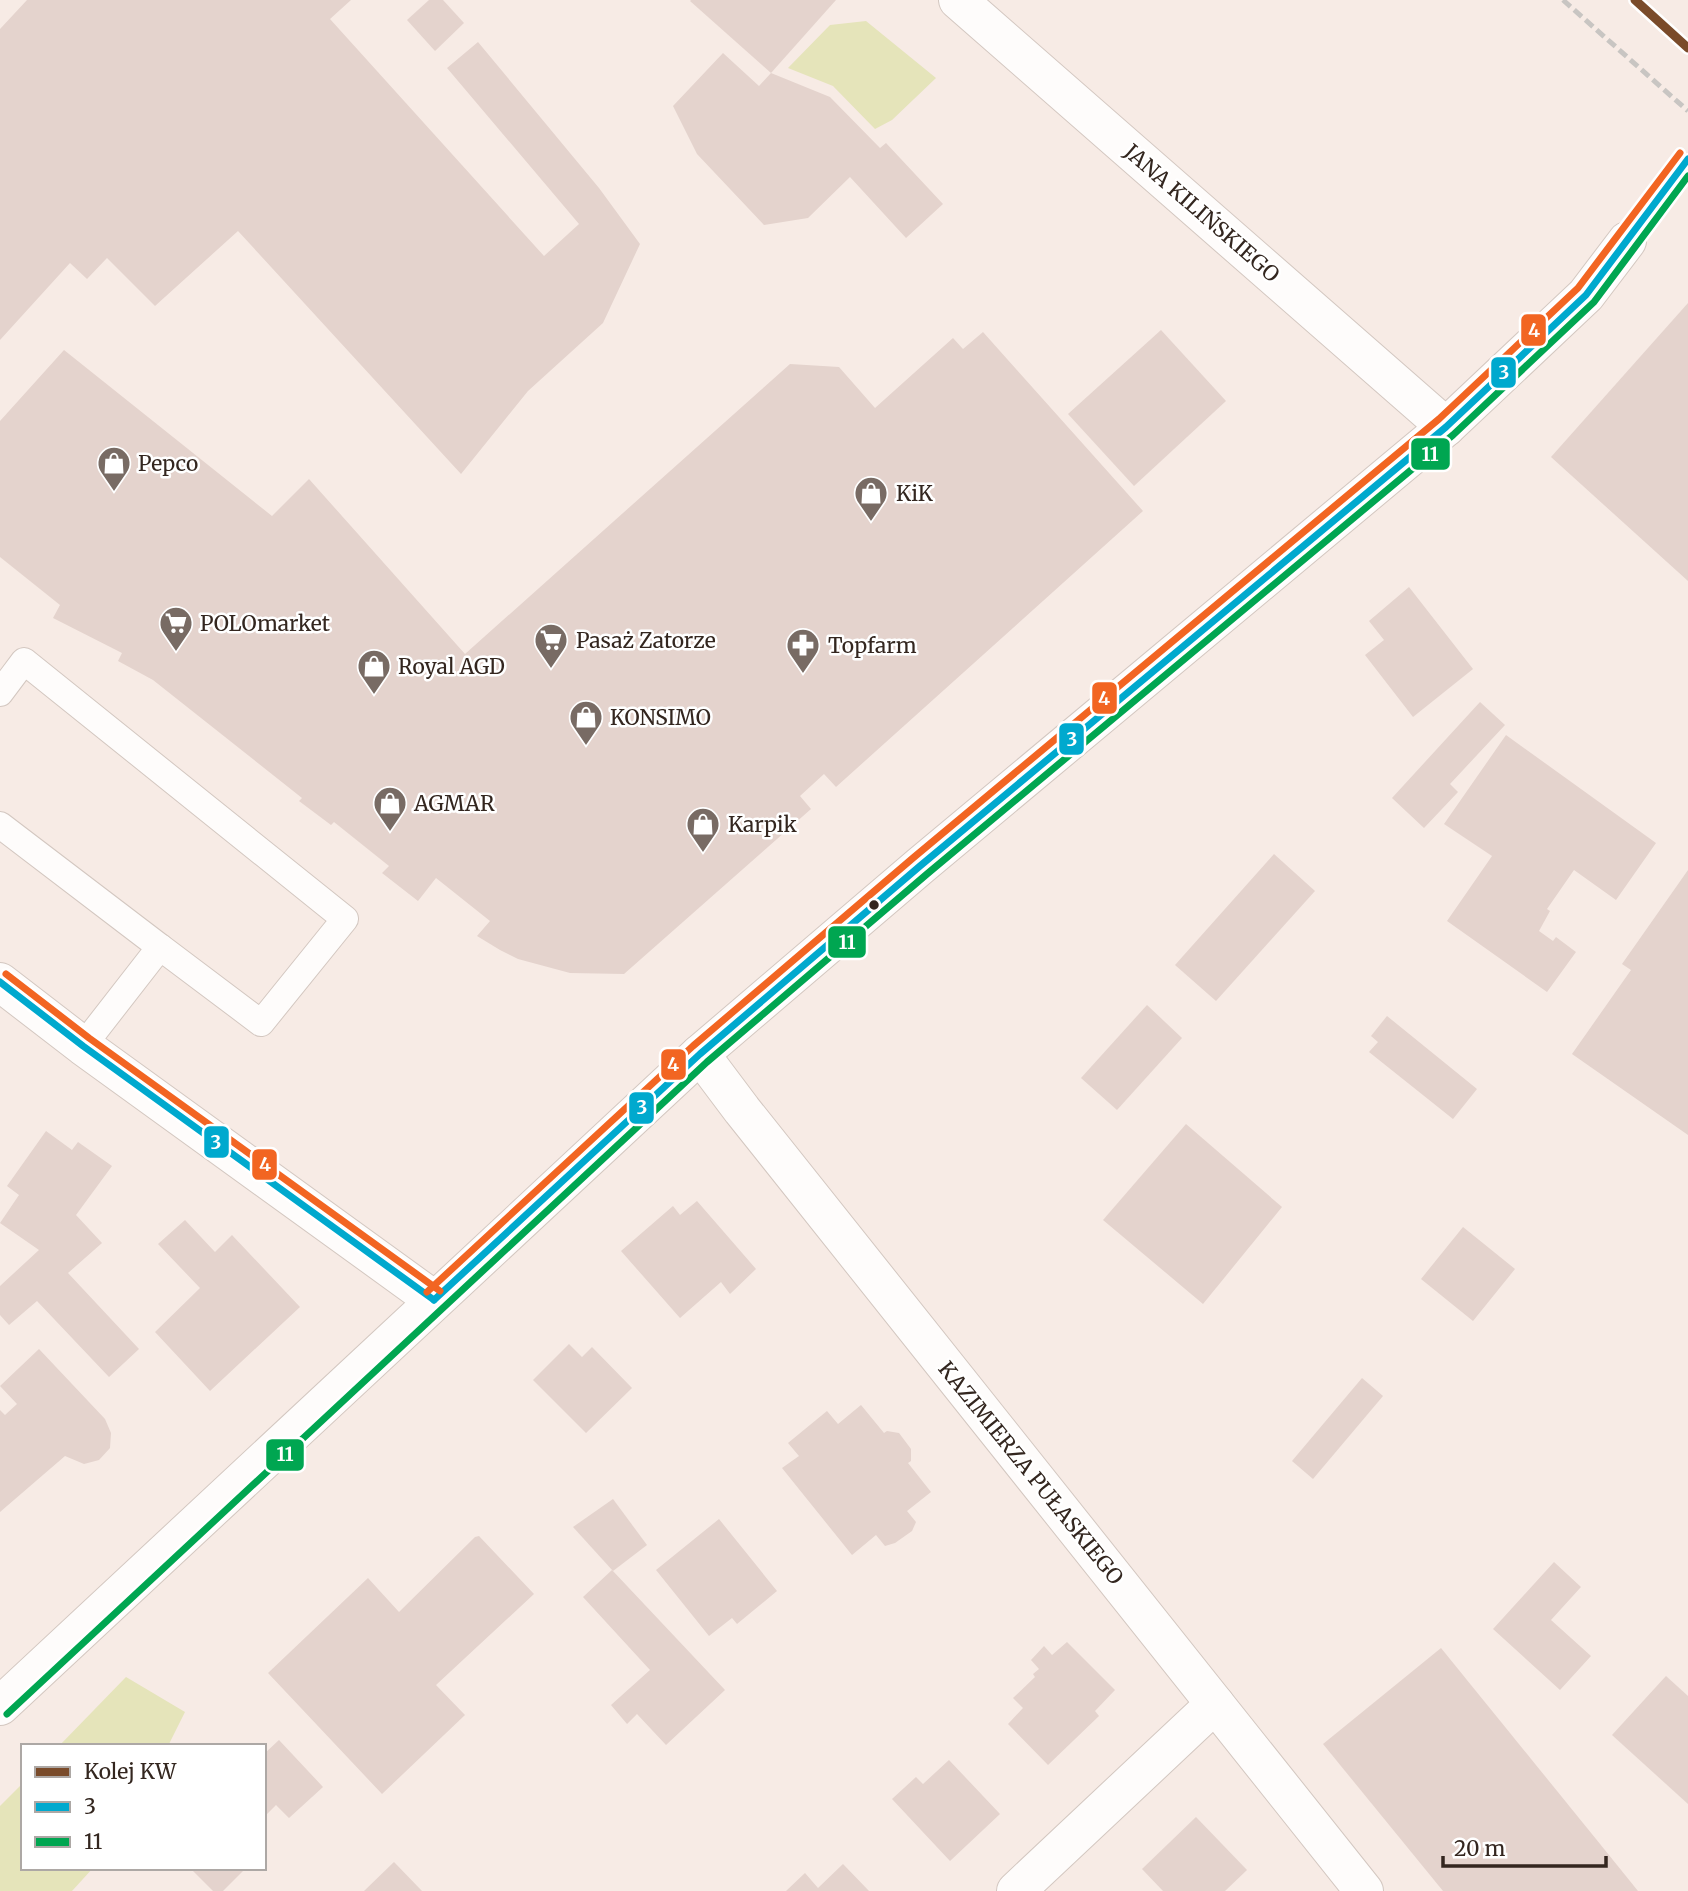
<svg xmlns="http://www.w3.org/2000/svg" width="1688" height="1891" font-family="Merriweather,serif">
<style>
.green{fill:#e5e4ba}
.building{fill:#e4d3cd}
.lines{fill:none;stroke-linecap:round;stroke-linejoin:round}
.service-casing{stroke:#d3c7c0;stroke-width:28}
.minor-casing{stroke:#d3c7c0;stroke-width:40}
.tertiary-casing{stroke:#d3c7c0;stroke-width:40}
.service{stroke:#fefcfb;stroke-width:26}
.minor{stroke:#fefcfb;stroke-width:38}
.tertiary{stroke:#fefcfb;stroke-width:38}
.rail{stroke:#c8c5c2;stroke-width:5;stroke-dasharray:10 5;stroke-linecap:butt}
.bus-1-casing{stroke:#fff;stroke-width:12}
.bus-2-casing{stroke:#fff;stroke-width:12}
.bus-3-casing{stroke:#fff;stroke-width:12}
.bus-1{stroke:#00a9ce;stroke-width:7}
.bus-2{stroke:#00a651;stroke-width:7}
.bus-3{stroke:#f26522;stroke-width:7}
.rail-1-casing{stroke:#fff;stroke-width:14}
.rail-1{stroke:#7a4b2a;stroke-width:9}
.bus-dot{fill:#33261f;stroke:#fff;stroke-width:2.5}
.labels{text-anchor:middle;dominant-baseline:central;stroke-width:5;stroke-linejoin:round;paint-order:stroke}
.street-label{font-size:21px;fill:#33261f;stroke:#fff}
.poi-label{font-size:21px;fill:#33261f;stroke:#fff;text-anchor:start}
.line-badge{stroke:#fff;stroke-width:2.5}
.badge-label{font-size:19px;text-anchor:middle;font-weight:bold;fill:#fff}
</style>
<rect width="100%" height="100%" fill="#f7ebe5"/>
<g class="green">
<path d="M866,21l70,57 -44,42 -17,9 -42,-43 -45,-18 42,-43z"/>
<path d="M126,1677l59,35 -17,34h-109z"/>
<path d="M23,1783v85h70l-21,23h-72v-85z"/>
</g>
<g class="building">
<path d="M27,0h324l-21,19 214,237 35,-32 -132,-156 31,-26 121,146 41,56 -37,79 -75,68 -67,83 -223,-243 -83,75 -48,-48 -20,21 -17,-16 -70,77v-311z"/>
<path d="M429,0h14l21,23 -29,28 -28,-31z"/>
<path d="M691,0h145l-65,73 -81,-72z"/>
<path d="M723,53l36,33 12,-13 59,24 50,51 6,-5 57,61 -37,34 -56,-61 -42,41 -44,7 -67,-71 -24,-48z"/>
<path d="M1688,303v278l-137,-124z"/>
<path d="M1161,330l65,71 -92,85 -66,-72z"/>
<path d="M983,332l160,179 -307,276 -12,-13 -24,22 11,13 -187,165 -54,-1 -52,-14 -18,-9 -23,-14 13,-15 -54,-43 -18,23 -36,-28 7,-7 -55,-44 -3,3 -32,-24 3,-3 -149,-118 -35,-19 4,-8 -69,-35 7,-13 -60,-48v-136l64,-71 208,166 37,-37 156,175 325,-290 49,3 36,41 78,-70 10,11z"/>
<path d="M1409,587l64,82 -60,48 -48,-62 19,-15 -15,-19z"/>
<path d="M1480,702l25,23 -55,59 8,8 -34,36 -32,-30z"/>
<path d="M1506,735l150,108 -40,57 -42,-30 -27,39 3,2 -11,20 14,10 3,-4 20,15 -29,40 -100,-71 45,-65 -48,-32z"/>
<path d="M1274,854l41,37 -99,110 -41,-36z"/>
<path d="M1688,870v265l-116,-81 59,-84 -9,-6z"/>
<path d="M1147,1005l35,33 -65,72 -36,-32z"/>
<path d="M1387,1016l90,73 -24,30 -84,-67 9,-10 -7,-6z"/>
<path d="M1186,1124l96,83 -79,97 -100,-84z"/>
<path d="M46,1131l26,19 6,-8 34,24 -36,49 26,28 -34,30 71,76 -30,28 -72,-76 -28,24 -9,-10v-29l39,-36 -39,-27 19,-28 -12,-9z"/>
<path d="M697,1201l59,68 -26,25 -9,-12 -41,36 -59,-67 52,-45 7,9z"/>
<path d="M185,1220l30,32 17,-17 68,72 -90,84 -55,-59 45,-44 -42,-44z"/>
<path d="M1463,1227l52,42 -42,52 -52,-42z"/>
<path d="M569,1344l13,13 10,-10 40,41 -46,45 -53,-53z"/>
<path d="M39,1349l66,70 6,14 -1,15 -11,12 -15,4 -19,-8 -65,56v-102l5,5 12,-11 -17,-18z"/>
<path d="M1362,1378l21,18 -70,83 -21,-18z"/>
<path d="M861,1405l23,28 3,-2 12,2 12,16v12l-3,2 23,29 -24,19 9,11 -4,9 -17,12 -10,3 -9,-11 -24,20 -70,-87 17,-12 -11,-13 39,-32 11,13z"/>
<path d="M613,1499l34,46 -34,26 -40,-44z"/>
<path d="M719,1519l58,72 -40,33 -5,-6 -23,18 -53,-66z"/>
<path d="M479,1536l55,58 -98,91 29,30 -83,79 -114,-121 100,-95 31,34 76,-75z"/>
<path d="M1554,1562l27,25 -30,33 40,36 -31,34 -67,-61z"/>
<path d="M612,1570l113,120 -59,55 -29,-31 -10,10 -16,-19 39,-35 -67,-73z"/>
<path d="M1067,1642l48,48 -20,21 4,5 -51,49 -40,-41 15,-16 -10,-10 22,-21 -2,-3 6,-5 -8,-9 13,-14 8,9z"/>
<path d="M1441,1648l155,191 42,52h-195l-120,-147z"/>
<path d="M1666,1676l22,20v108l-76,-69z"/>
<path d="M279,1740l44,47 -34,31 -13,-13 -12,12v-63z"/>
<path d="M949,1760l51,54 -50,47 -58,-62 24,-22 7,7z"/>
<path d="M1196,1817l51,53 -22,21h-62l-21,-22z"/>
<path d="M394,1862l28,29h-58z"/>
<path d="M843,1864l26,27h-83l19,-18 13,15z"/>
<path d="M190,1868h56l-23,23h-10z"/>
</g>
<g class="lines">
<defs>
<g id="service">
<path d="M0,693l24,-32 321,258 -84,104 -101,-76 -77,99"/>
<path d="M0,825l160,122"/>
</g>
<g id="minor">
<path d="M958,0l488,427"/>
<path d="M700,1054l42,56 622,781"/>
<path d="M1016,1891l199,-187"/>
</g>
<g id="tertiary">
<path d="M0,982l83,64 351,254"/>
<path d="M0,1706l700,-652 220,-188 526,-439 140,-132 41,-54"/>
</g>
</defs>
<use href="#service" class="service-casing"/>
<use href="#minor" class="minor-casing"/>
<use href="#tertiary" class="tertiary-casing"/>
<use href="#service" class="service"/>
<use href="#minor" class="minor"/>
<use href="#tertiary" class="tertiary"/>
<path class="rail" d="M1563,0l125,111"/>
<defs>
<g id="bus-1">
<path d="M0,982l83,64 351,254"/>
<path d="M434,1300l266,-246 220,-188 526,-439 140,-132 102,-136"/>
</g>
<path id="bus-2" d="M7,1714l700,-652 220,-188 526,-439 141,-133 94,-126"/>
<g id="bus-3">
<path d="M6,974l83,64 351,253"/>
<path d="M427,1292l266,-246 220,-188 526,-439 139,-131 102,-135"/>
</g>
</defs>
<use href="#bus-1" class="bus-1-casing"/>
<use href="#bus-2" class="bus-2-casing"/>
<use href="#bus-3" class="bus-3-casing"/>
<use href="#bus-1" class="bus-1"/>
<use href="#bus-2" class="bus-2"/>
<use href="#bus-3" class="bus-3"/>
<defs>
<path id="rail-1" d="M1635,0l53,48"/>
</defs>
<use href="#rail-1" class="rail-1-casing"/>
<use href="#rail-1" class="rail-1"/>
</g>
<defs>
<symbol id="shop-pin" viewBox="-11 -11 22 30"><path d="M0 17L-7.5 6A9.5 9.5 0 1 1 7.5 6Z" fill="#786b64" stroke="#fff"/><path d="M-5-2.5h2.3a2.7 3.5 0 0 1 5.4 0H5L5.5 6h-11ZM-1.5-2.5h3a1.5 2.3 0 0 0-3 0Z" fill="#fff"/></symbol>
<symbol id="supermarket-pin" viewBox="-11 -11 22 30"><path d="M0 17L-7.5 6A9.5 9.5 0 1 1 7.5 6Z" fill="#786b64" stroke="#fff"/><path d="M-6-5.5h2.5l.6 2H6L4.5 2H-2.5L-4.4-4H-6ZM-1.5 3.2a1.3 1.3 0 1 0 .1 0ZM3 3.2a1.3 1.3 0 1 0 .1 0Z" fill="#fff"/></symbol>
<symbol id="pharmacy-pin" viewBox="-11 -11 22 30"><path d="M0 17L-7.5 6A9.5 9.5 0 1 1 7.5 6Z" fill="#786b64" stroke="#fff"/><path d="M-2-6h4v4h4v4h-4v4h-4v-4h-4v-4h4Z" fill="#fff"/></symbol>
</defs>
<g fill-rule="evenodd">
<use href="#shop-pin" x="95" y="444" width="38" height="52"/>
<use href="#shop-pin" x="852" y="474" width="38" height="52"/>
<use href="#supermarket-pin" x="157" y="604" width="38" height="52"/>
<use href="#supermarket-pin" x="532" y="621" width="38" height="52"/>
<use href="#pharmacy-pin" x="784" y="626" width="38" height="52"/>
<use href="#shop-pin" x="355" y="647" width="38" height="52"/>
<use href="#shop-pin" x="567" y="698" width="38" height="52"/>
<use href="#shop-pin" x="371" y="784" width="38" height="52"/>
<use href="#shop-pin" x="684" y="805" width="38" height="52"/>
</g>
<circle class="bus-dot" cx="874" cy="905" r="6"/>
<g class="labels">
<g class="street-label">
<text transform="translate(1202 213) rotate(41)">JANA KILIŃSKIEGO</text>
<text transform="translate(1031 1473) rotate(51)">KAZIMIERZA PUŁASKIEGO</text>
</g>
<g class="poi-label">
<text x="138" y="463">Pepco</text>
<text x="896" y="493">KiK</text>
<text x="200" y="623">POLOmarket</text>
<text x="576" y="640">Pasaż Zatorze</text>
<text x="828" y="645">Topfarm</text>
<text x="398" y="666">Royal AGD</text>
<text x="610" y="717">KONSIMO</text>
<text x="414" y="803">AGMAR</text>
<text x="728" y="824">Karpik</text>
</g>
</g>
<g class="line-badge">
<rect x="1520" y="313" width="27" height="34" rx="7" fill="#f26522"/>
<rect x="1490" y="356" width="27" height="33" rx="7" fill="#00a9ce"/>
<rect x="1410" y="437" width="41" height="34" rx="7" fill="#00a651"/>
<rect x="1091" y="681" width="27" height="34" rx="7" fill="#f26522"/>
<rect x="1058" y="722" width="27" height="34" rx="7" fill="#00a9ce"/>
<rect x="827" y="925" width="40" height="34" rx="7" fill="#00a651"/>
<rect x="660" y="1048" width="27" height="33" rx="7" fill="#f26522"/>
<rect x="628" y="1091" width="27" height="34" rx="7" fill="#00a9ce"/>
<rect x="203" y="1125" width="27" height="34" rx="7" fill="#00a9ce"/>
<rect x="251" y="1148" width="27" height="33" rx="7" fill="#f26522"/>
<rect x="265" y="1438" width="40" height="34" rx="7" fill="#00a651"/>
</g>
<g class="badge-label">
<text x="1534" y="337">4</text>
<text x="1504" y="379">3</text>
<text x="1430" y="461">11</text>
<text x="1104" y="705">4</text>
<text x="1072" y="746">3</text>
<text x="847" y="949">11</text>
<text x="673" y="1071">4</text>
<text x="642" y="1114">3</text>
<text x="216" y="1149">3</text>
<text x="265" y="1171">4</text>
<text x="285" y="1461">11</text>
</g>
<rect x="21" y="1744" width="245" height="126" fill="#ffffff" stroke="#ada8a5" stroke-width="2"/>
<rect x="35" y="1767" width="35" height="10" fill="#7a4b2a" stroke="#ada8a5" stroke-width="2"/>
<text x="84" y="1779" font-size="21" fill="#33261f">Kolej KW</text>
<rect x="35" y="1802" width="35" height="10" fill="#00a9ce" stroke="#ada8a5" stroke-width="2"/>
<text x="84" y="1814" font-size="21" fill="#33261f">3</text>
<rect x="35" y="1837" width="35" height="10" fill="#00a651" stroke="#ada8a5" stroke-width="2"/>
<text x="84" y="1849" font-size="21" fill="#33261f">11</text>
<path d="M1443 1856v10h163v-10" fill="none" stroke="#33261f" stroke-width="3.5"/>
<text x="1454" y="1856" font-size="21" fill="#33261f" stroke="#ffffff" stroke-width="5" paint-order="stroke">20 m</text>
</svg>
